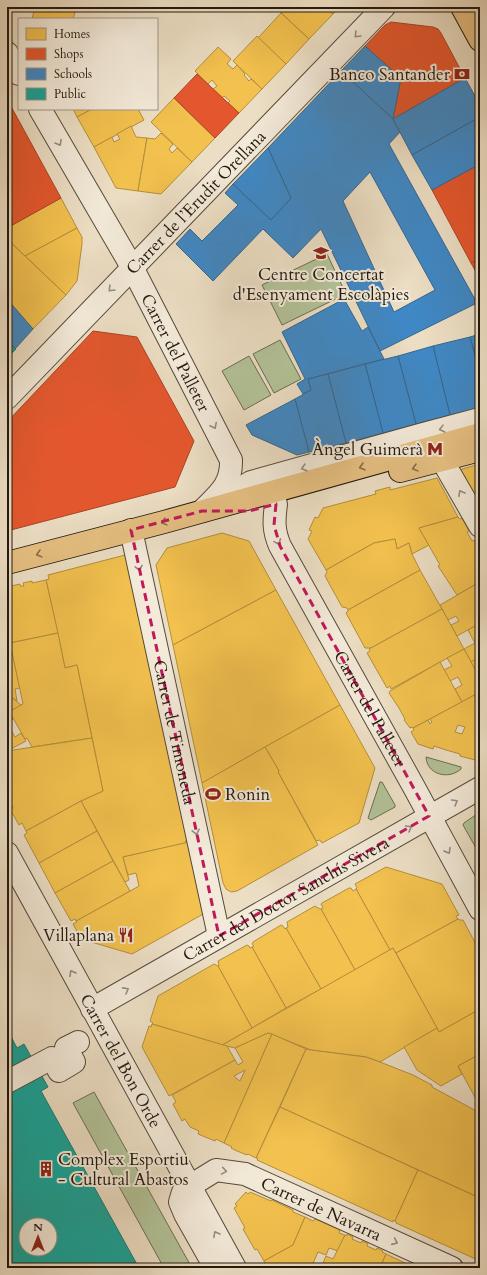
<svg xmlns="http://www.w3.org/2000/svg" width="487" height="1275" font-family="Cardo,serif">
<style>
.green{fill:#b3c298;stroke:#6a6d54}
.homes{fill:#f2c14e;stroke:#b48e3b;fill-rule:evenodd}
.shops{fill:#e4572e;stroke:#aa4425}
.schools{fill:#3f88c5;stroke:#36668e;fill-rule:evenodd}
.public{fill:#17a398;stroke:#1a796f;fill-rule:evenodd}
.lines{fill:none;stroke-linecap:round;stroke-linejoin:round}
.minor-casing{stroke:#544a3c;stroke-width:24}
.major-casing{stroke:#22180f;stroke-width:24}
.minor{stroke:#f3ead9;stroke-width:22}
.major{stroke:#e6bf82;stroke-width:22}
.oneway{stroke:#958c7e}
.oneway2{stroke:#846c48}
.marked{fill:none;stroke:#c2185b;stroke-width:3;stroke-dasharray:8 5;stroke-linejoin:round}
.labels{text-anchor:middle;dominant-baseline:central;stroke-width:4;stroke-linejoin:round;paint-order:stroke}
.poi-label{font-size:17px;fill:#22180f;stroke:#f3ead9;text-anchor:end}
.street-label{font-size:17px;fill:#22180f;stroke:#f3ead9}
</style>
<rect width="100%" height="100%" fill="#ecdec4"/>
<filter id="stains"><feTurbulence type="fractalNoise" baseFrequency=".005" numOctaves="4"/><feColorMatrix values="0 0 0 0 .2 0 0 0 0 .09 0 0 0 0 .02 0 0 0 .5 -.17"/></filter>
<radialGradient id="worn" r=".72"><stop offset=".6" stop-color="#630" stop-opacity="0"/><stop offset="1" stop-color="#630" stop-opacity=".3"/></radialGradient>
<g class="green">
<path d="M327,254l19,40 -64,31 -20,-40z"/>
<path d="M280,340l21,39 -27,14 -21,-39z"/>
<path d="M249,356l22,39 -27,15 -22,-39z"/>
<path d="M426,757l35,10v2c-12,11 -34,6 -35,-12z"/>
<path d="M380,782h2l13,23v2l-24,13 -3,-2z"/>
<path d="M480,812v28l-2,7 -2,1 -13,-23 1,-2z"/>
<path d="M94,1092l98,176h-28l-91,-165z"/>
</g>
<g class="homes">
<path d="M35,7h19l-1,4 4,1 2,-5 16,5 -2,7h-41z"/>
<path d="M59,7h17l-1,5z"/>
<path d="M275,7h50l8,7 -24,25z"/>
<path d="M325,7h15l-7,7z"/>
<path d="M281,13l28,26 -23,25 -28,-26z"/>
<path d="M257,36l29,28 -24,25 -29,-28z"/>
<path d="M218,47l13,12 -4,5 6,5 4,-4 8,9 -1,1 5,6 2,-2 11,10 -23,24 -11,-10 2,-2 -6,-5 -2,2 -9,-9 4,-3 -5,-6 -4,4 -13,-13z"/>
<path d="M174,98l41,40 -23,24 -41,-40z"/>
<path d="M73,109h19l-15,8z"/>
<path d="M92,109h46l6,11 -50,27 -17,-30z"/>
<path d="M131,126l5,11 11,1 -9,53 -22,-3 -22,-41 18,-10 2,5 6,-3 -3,-5z"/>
<path d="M161,133l12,11 -4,5 3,4 5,-5 15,14 -31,32 -23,-3 9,-53 8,1z"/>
<path d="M61,198l16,30 -52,28 -18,-17v-11z"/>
<path d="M77,228l5,9v7l-5,37 -11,14 -41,-39z"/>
<path d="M7,239l59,56 -33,34 -26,-30z"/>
<path d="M480,464v40l-19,-33 1,-2z"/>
<path d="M437,478l21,39 -39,11 10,17 -17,9 -3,-11 -12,6 -2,-10 -21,4 -48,27 -18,-31 4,-8 -3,-1 6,-13 3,1 5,-10 53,-14 -1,-3 15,-4v3z"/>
<path d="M458,517l2,2 2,-1 7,13 -2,1 5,9 2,-1 5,9 -2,1 1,3 2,-1v30l-23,13 -19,-29 2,-1 -21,-37z"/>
<path d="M222,533l27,8 27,49 -103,55 -17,-80 11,-17z"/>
<path d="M395,539l2,10 12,-6 3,11 8,16 -72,40 -1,-2 -5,-1 -17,-31 2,-4 -1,-2 48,-27z"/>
<path d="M129,554l9,62 1,2 3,-1 47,223 -4,1 1,2 -63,14 6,23 -4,2 -44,-81 22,-10 -26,-126 -12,3 -19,-88 3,-1 -1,-4z"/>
<path d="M420,570l22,39 -71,39h-6l-19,-35 2,-2v-1z"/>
<path d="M46,580l12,53 -48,10 -3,-14v-39l5,-1 -1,-3 9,-2v2h4l-1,-3 9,-2v2z"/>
<path d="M480,582v41l-23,13 -6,-11 8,-4 -3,-5 -8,4 -8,-15z"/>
<path d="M276,590l64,115 -138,78 -29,-138z"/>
<path d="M442,609l22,40 -73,40 -1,-3 -3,2 -20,-35 3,-2 -1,-2z"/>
<path d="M480,623v34l-9,5 -7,-13 11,-6 -7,-13z"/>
<path d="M7,629l13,59 -5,1 2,12 -6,-4 -4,-7z"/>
<path d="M58,633l7,35 12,-3 15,73 -60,9 -5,-9 -2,1 -16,-28 14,-7 -13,-61z"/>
<path d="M464,649l15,27 1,-1v17l-18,10 -7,-13 7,-4 -4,-8 -8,4 -6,-11 8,-4 -5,-8z"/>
<path d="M480,657v18l-1,1 -8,-14z"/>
<path d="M440,662l22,40 -49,26 -1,-1 -2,1 -6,-8 1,-1 -6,-11 -10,-15 1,-2z"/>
<path d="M480,692v66l-5,2 -15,-4v-2l-14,-4 -12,-4 -1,3 -15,-5 -7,-12 3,-2 -1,-2 15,-8 2,4 2,-2 -2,-3zM458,725l7,2 -3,7 -7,-2z"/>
<path d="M10,696l11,9 -14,8v-15z"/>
<path d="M340,705l35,63 -16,55 -37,20 -2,-3 -4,1 -3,-6 -35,-63 1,-1 -14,-24z"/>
<path d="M9,711l4,8 -6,4v-10z"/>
<path d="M7,723l8,14 6,-4 5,8 -19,10z"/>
<path d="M92,738l11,53 -22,10 -55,30 -4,-8 -3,2 -9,-16 3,-1 -6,-12v-45z"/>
<path d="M265,747l14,24 -1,1 40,73 -81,46 -6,1 -5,-3 -3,-6 -21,-100z"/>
<path d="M81,801l16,30 -58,32 -15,-28 3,-2 -1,-2z"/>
<path d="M97,831l16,30 -58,32 -16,-30z"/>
<path d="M189,842l16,71 -73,41 -51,-15 -8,-15 4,-2 -1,-1 63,-35 -3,-13 -8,2 -5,-18z"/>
<path d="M113,861l17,30 -54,30 -1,-2 -4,2 -16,-28z"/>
<path d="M386,867l56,17 17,31 -3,1 2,3 -62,34 -3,-5 -3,2 -34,-61 1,-1 -2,-4z"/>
<path d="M349,888h2l2,3 3,-2 34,61 -35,20 -34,-61 2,-1 -2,-4 1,-1z"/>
<path d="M315,906l5,3h1l34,61 -34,19 -35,-61 2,-1 -1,-5z"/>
<path d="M458,919l2,1h3l17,32 -1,5 1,2v50l-41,23 -43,-79z"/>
<path d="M281,925l2,1 2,3 1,-1 35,61 -35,19 -34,-61 2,-1 -2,-2 1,-2z"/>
<path d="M247,945l2,1 1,2 2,-1 34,61 -34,20 -34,-62h1l-1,-5z"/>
<path d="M393,948l44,80 -57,34 -14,-5 -55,-7 -43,-17 -33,15 -13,-3z"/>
<path d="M214,964l4,2 34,62 -30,17 -70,-21 1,-1 -3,-2 8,-25z"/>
<path d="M480,1009v45l-22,12 4,8 -21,12 -24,-16 -13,-23 33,-19 2,4z"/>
<path d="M152,1024l75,22 8,14 -66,36 -27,-49 7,-21 2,1z"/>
<path d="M268,1033l4,1 -48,109 -8,-4 -1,2 -17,-7 1,-3 -9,-4 -5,-8 -3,2 -9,-17 3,-2 -4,-7 63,-35 3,5 5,-3 -8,-14zM245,1070l-5,11 -4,-3 -2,-2z"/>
<path d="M272,1034l34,15 -50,109 -8,-4 -1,1 -10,-4 -6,-3 1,-1 -8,-4z"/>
<path d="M306,1049l5,1 55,7 14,5 33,13 19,10v2l48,26v85l-200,-91z"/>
<path d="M480,1054v45l-3,2 -19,-35z"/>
<path d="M280,1107l138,63 -23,51 -2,-1v2l-136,-62 1,-2h-2z"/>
<path d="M418,1170l62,28v63l-84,-38v-1l-1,-1z"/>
<path d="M246,1192l2,2 2,-2 21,9 1,-1 21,10v2l12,5 -12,28 -29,16 -7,-12 -2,1 -12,-21 2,-1 -11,-20 3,-2 -2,-2z"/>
<path d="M305,1217l8,4 2,-2 25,11 -1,3 6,2 -7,16 -9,-3 -3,7 -8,-3 -7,16h-47l-1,-3 2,-1 -1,-3 29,-16z"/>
<path d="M347,1234l6,3 -1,2 9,4 1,-2 6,3 -1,2 9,4 1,-2 6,3 -1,1 4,2 -6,14h-59l5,-12 7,3 12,-24 1,1z"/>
<path d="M386,1254l17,8 13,6h-36z"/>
</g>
<g class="shops">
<path d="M391,22l42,5 5,2 3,4 24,45 -72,41 8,-41 -36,-32 20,-21z"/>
<path d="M197,74l42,39 -24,25 -41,-40z"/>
<path d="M7,99l54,99 -54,30z"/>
<path d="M480,164v94l-9,5 -39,-73z"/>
<path d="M480,258v21l-9,-16z"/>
<path d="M93,331l44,6 57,104 -19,46 -168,44v-109z"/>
</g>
<g class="schools">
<path d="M365,46l36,32 -8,41 -52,-48z"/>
<path d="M341,71l52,48 7,13 -11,12 88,159 -97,48 -59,-122 -28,29 -30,-29 -50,52 -37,-37 14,-15 12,12 36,-36 -13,-12 8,-9 38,36 20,-22 -23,-50zM370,172l65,118 -41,22 -51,-111z"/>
<path d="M465,78l15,27v12l-68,38 -19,-36z"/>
<path d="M480,117v47l-48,26 -20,-35z"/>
<path d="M268,148l23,50 -20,22 -38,-36z"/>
<path d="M7,299l26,30 -18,20 -8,-8z"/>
<path d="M344,299l18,32 6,-4 16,32 -76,20 3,11 -8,4 -6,-10 8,-5 -23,-47z"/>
<path d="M480,334v40l-10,-37z"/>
<path d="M470,337l10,37v34l-30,7 -17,-69z"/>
<path d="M433,346l17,69 -34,9 -18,-68z"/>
<path d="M398,356l18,68 -33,9 -18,-69z"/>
<path d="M365,364l18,69 -37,10 -18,-69z"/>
<path d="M328,374l18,69 -37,9 -14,-53 16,-9 -3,-11z"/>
<path d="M295,399l14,53 -12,3 -45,-20 -6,-10z"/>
</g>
<g class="public">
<path d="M7,341l9,8 -8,8h-1z"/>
<path d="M7,1029l10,19 7,-4 24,43 -7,4 98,177h-132zM26,1225h24v24h-24z"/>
</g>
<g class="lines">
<defs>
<g id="minor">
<path d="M7,53l12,21"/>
<path id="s1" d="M40,109l92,158 99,193c1,25 -13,35 -29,51"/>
<path id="s2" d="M7,398l377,-391"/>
<path d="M442,460l38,66"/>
<path d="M217,502l34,-20 172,-48 57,-15"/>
<path id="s3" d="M276,504c-2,16 -3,26 4,42l135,243 65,120"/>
<path id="s4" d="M131,530l88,406"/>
<path id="s5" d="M7,853l228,415"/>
<path id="s6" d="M92,1009l388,-221"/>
<path d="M7,1082l45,-24 7,13 15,-9 -8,-14 12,-6"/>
<path id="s7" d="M211,1260l-26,-46 -5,-12 3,-10 7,-6 26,-16 29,4 207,94"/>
</g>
<g id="major">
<path d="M462,7l18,33"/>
<path d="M400,471l80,-21"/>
<path d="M7,563l157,-41 316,-88"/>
</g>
</defs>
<use href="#minor" class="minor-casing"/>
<use href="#major" class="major-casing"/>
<use href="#minor" class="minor"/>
<use href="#major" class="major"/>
</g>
<defs><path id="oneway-chevron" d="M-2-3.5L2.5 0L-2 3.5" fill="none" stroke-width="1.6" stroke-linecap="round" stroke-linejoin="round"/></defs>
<g class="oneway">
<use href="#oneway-chevron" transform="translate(357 35) rotate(134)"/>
<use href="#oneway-chevron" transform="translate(59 143) rotate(60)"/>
<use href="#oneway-chevron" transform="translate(111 289) rotate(134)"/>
<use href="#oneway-chevron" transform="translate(214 426) rotate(63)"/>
<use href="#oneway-chevron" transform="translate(442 429) rotate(166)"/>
<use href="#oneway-chevron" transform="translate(304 468) rotate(164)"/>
<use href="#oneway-chevron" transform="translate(461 493) rotate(-119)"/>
<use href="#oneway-chevron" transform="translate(278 542) rotate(66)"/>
<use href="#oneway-chevron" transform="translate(139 568) rotate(78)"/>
<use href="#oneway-chevron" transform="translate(455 802) rotate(-30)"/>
<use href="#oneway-chevron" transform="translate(409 828) rotate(-30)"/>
<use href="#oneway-chevron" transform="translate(196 832) rotate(78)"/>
<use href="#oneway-chevron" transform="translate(448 851) rotate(61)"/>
<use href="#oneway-chevron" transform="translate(72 973) rotate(-119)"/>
<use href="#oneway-chevron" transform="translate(126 990) rotate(-29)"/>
<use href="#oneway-chevron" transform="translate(224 1171) rotate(9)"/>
<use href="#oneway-chevron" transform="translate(216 1234) rotate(-119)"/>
<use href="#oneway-chevron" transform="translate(395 1242) rotate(24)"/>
</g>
<g class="oneway2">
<use href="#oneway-chevron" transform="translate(362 467) rotate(164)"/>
<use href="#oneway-chevron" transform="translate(415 468) rotate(165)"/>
<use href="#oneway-chevron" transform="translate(164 522) rotate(165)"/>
<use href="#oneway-chevron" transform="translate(39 554) rotate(165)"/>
</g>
<path class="marked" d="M276,504l-2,21 6,21 149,270 -210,120 -88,-406 71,-19h47z"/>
<defs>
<symbol id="bank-bare" viewBox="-9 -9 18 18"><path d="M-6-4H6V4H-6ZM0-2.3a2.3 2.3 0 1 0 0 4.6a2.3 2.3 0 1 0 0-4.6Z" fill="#8f2418" stroke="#f3ead9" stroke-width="2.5" paint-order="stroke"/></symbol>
<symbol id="school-bare" viewBox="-9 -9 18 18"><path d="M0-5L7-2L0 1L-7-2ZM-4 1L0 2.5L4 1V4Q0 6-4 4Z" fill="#8f2418" stroke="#f3ead9" stroke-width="2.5" paint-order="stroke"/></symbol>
<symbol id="metro-bare" viewBox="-9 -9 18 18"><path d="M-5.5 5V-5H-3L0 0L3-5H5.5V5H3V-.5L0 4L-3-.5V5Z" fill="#8f2418" stroke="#f3ead9" stroke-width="2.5" paint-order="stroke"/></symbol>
<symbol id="stadium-bare" viewBox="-9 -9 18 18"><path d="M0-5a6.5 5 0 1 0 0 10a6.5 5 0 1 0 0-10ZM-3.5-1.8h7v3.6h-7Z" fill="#8f2418" stroke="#f3ead9" stroke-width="2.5" paint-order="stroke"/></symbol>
<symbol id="restaurant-bare" viewBox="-9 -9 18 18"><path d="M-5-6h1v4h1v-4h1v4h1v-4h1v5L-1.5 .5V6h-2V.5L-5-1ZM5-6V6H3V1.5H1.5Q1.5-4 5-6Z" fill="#8f2418" stroke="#f3ead9" stroke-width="2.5" paint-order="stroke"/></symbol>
<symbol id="building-bare" viewBox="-9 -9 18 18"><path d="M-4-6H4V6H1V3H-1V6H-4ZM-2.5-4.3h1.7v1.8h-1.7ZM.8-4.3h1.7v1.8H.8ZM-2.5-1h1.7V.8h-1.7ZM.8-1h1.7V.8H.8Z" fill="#8f2418" stroke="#f3ead9" stroke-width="2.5" paint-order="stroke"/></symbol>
</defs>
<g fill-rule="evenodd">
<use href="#bank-bare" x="451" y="63" width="22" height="22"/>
<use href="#school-bare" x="310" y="242" width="22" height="22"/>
<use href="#metro-bare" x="424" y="438" width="22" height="22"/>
<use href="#stadium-bare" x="202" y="783" width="22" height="22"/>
<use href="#restaurant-bare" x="115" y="924" width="22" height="22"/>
<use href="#building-bare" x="35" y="1158" width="22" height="22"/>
</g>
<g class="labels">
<g class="poi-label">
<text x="450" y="74">Banco Santander</text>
<text x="321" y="274" text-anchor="middle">Centre Concertat<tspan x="321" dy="20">d'Esenyament Escolàpies</tspan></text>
<text x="423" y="449">Àngel Guimerà</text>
<text x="225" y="794" text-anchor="start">Ronin</text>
<text x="114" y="935">Villaplana</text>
<text x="58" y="1159" text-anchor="start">Complex Esportiu<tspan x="58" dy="20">- Cultural Abastos</tspan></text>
</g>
<g class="street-label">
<text stroke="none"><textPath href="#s2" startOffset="272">Carrer de l’Erudit Orellana</textPath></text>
<text stroke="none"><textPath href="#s1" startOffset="279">Carrer del Palleter</textPath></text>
<text stroke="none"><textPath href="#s3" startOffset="229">Carrer del Palleter</textPath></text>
<text stroke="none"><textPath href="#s4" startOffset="207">Carrer de Timoneda</textPath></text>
<text stroke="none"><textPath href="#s6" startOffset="223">Carrer del Doctor Sanchís Sivera</textPath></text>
<text stroke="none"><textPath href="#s5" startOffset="237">Carrer del Bon Orde</textPath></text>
<text stroke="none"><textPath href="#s7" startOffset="229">Carrer de Navarra</textPath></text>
</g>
</g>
<rect width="487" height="1275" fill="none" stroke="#ecdec4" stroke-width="24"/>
<rect x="8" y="8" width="471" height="1259" fill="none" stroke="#22180f" stroke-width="2"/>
<rect x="12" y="12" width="463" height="1251" fill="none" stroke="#22180f"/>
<rect x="18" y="18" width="140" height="92" fill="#f3ead9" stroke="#9f9688"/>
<rect x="26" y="28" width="20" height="12" fill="#f2c14e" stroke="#9f9688"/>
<text x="54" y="38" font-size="12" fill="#22180f">Homes</text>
<rect x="26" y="48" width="20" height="12" fill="#e4572e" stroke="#9f9688"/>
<text x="54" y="58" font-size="12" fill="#22180f">Shops</text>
<rect x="26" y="68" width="20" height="12" fill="#3f88c5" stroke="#9f9688"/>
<text x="54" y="78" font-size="12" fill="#22180f">Schools</text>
<rect x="26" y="88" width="20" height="12" fill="#17a398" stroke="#9f9688"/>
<text x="54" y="98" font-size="12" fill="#22180f">Public</text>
<g transform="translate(38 1237)"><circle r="19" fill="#f3ead9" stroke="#9f9688"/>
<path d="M0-3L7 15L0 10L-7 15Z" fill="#8f2418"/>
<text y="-6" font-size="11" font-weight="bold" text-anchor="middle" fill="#22180f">N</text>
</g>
<rect width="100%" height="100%" filter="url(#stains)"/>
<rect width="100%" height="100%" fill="url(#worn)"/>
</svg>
